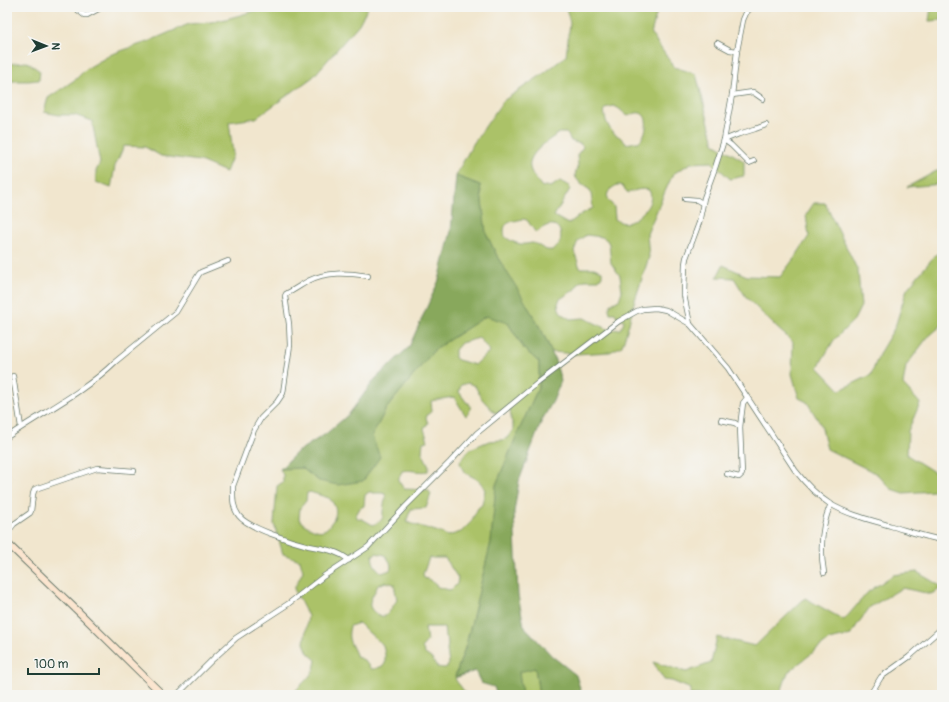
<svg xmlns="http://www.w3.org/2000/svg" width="949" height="702" font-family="Pangolin,sans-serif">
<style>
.green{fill:#abc267;stroke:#65804e;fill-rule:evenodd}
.forest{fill:#88a85c;stroke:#547248}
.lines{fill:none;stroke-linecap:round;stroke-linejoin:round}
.minor-casing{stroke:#68786a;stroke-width:6}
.secondary-casing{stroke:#68786a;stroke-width:8}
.minor{stroke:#fff;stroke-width:4.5}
.secondary{stroke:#fbe5cf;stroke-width:6}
</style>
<rect width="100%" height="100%" fill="#f6f6f2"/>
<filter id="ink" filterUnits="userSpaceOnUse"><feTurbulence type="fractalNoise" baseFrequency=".025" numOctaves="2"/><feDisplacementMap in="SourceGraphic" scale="8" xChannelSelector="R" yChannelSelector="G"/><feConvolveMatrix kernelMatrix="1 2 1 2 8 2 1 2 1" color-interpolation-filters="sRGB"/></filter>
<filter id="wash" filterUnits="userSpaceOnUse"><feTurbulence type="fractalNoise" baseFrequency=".012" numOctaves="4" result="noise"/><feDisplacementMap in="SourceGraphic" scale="16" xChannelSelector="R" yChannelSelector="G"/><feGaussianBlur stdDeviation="0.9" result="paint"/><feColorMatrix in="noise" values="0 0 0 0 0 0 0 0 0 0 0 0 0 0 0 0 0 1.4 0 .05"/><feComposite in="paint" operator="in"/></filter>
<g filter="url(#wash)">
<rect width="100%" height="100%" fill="#f1e6ce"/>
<g class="green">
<path d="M269,7h99l-9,17 -46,53 -57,41 -27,4 4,32 -7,18 -26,-11 -39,-5 -16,-9 -21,-1 -9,20 -4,22 -15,-6v-11l4,-8 -8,-42 -18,-6h-15l-15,-3 4,-14 28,-19 10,-10 26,-15 35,-12 42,-18 22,-2 15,-3z"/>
<path d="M566,7h92l-7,27 23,33 22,7 18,69 30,18v15l-14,3 -18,-17 -21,1 -18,11 -10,22 -16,38 2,23 -16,49 -4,18 -7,22 -12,6 -34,2 -24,-2 -10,-21 -44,-73 -12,-25 -6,-48 -24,-9 2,-5 15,-27 30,-43 40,-27 23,-18 4,-33zM613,106c6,1 10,7 15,10 3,-1 8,-4 12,-3 11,3 6,25 -2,29 -2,0 -4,0 -6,1 -3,0 -4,1 -6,0 -2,-1 -3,-3 -5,-5 -3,-3 -6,-2 -9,-7 -5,-6 -9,-15 -7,-23zM559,133h7l2,2 3,6 10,3 2,3 -6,8 1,10 -3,10 1,3 5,6 9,6 1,4 2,14 -10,5 -15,11 -14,-8 16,-27 -1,-3 -9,-5 -9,6 -6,-1 -3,1c-3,-5 -9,-10 -11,-16 -7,-16 17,-30 28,-38zM617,185h4l7,8c8,-3 13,-5 21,-3 6,11 -5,23 -14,29 -1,0 -4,3 -5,3 -6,2 -11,0 -15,-3l-1,-12 -7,-8c0,-8 3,-10 10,-14zM523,219l4,1 9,13c26,-24 32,12 16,17 -8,2 -14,-7 -20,-7 -2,0 -4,1 -6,1 -8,1 -15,-3 -21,-7 -4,-15 5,-15 18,-18zM586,235l16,2 5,3 2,4 2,19 9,13 2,15 -3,9 -8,4 -2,5 1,4h5l2,4 7,3 -1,5 -3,4 -10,1 -26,-12 -14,1 -8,-5 -3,-5 -1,-6 2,-4 14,-9 6,-8 5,-2h14l3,-4v-5l-8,-3h-14l-6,-17 4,-10z"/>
<path d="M931,7h11v13l-13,1z"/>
<path d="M27,62l13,9 -1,9 -11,1h-16l-5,3v-20z"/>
<path d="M942,168v16l-35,3z"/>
<path d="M814,203h11l33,68 3,35 -7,14 -20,20 -16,27 22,23 31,-15 9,-23 15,-25 12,-38 29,-35 6,1v70l-15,13 -21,28 -3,19 17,18 -12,28 -1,24 27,17 8,-9v24l-8,4 -31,2 -12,-4 -14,-15 -50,-25 -6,-24 -14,-23 -8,-4 -7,-24 1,-32 -17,-15 -30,-30 -12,-19 -17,-1 6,-12 24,11 33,1 16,-21 13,-20 -3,-21z"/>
<path d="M486,316l22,7 16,26 15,13v24l-23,51 -20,48 -5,57 -25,103 -11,31 20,-5 -20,7c2,6 9,10 10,17h-174l17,-17 6,-8 2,-10 -8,-7 -4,-10 4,-27 -14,-27 9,-18 -3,-11 -17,-6 -9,-30 3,-38 6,-4v-7l-3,-6 22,-1 17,13 53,-45 14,-27 49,-60zM479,338l11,13 -15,14 -17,-5 -3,-2v-8l6,-7zM468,383l7,3 7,13 13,14 15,-4 1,11 2,4v6l-6,8 -4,2 -14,1 -19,8 -10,12c2,15 12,13 20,21 2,2 4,6 5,8l-3,15 -4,3 -7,14 -10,10 -13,4 -9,-4 -33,-10 5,-13 15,-1 5,-14 -3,-4 -24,-1 -6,-9 4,-9c9,-2 17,2 26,0l1,-5 -7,-14 1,-10 5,-1 -4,-12 4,-6 -2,-5 2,-4 4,-3 -1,-10 10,-2 13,-2 12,19c5,-5 5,-8 3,-13h-2l-8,-11 2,-7zM310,492l19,6c8,8 9,17 2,25 -2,3 -4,6 -7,7 -5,2 -11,-1 -15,-3 -4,-2 -7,-4 -10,-8l1,-11 6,-7 1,-8zM369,492h3v1h10l3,1 1,4c-1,3 -2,5 -2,7 -3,13 3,13 -11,20l-11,-6h-4l-2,-4 4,-7 4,-2 1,-11zM376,553l9,2 5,7 1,5 -1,3 -8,3c-6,-5 -11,-11 -9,-18zM429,558h16l9,14 4,6 -1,6 -5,5 -3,1 -11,-3 -8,-7 -6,-2 -1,-4zM386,582l8,2 3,16c-3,4 -8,14 -12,16 -6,2 -17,-7 -15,-13 0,-4 6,-13 8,-18zM359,623l8,8 16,14 2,9v10l-2,2 -9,3h-3l-7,-9 -7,-3c-5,-14 -11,-15 -7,-31zM425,627h19l1,10 2,2 1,4 -1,7 2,14 -2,3 -3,1 -7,-1 -6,-9 -6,-4 -3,-7 5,-6z"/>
<path d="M917,572l25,15v1l-11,6 -29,-6 -32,19 -13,18 -6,10 -22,5 -41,32 -8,23h-90l1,-6 -19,-8 -8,-1 -11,-18 33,10 25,-9 6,-26 38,9 50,-48 39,22 24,-28 25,-17z"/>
<path d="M535,667l4,28h-17l-3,-23z"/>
</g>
<path class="forest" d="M456,176l24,9 6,48 12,25 22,35 22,38 13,29 6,21 -8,20 -11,19 -23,61 -5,31 4,83 6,31 28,30 24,19 6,20h-43l-4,-27 -16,4 3,23h-25l-3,-8 -13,-4 -6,-12 -20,6 11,-32 25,-103 5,-57 20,-48 23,-51v-24l-15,-13 -16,-26 -22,-7 -51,33 -49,60 -14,27 8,21 -17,24 -25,4 -19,-4 -17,-13 -22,1 17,-17 30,-19 22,-19 26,-35 34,-32 30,-67 12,-49z"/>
</g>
<g filter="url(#ink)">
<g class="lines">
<defs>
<g id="minor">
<path d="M74,7l10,8h3l15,-8"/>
<path d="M717,43l13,7 7,1"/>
<path d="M732,95l21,-3 10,7"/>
<path d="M724,140l15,-6 16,-5 11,-4"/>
<path d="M724,140l7,5 18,18 5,-2"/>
<path d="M685,199l12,1 5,3"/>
<path d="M690,324l-6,-29 1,-31 1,-6 13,-35 5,-25 11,-30 9,-28 8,-45 5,-44 6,-31 3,-7 5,-6"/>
<path d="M13,376l8,51"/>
<path d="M721,420l14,3 5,4"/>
<path d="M7,437c36,-25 76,-44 108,-75l61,-50 23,-38 2,-2 27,-11"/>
<path d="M727,474l12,3 3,-3 -2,-47 3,-24 4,-5"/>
<path d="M7,533l7,-9 16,-11 1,-2 2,-17 1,-3 1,-2 62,-21 37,3"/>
<path d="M349,560c-12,-10 -25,-11 -40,-14 -16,-4 -61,-18 -70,-30 -7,-9 -6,-19 -6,-30l21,-56 7,-12 16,-16 6,-9 7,-48 -1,-21 -4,-28 1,-2c8,-4 15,-9 22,-13 19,-10 40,-8 60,-5"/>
<path d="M824,573c-4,-23 -3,-47 7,-69"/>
<path d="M177,695l36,-36 23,-21 52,-34 36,-28 44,-29 38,-41 44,-44 27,-29 62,-51 80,-61 18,-10 6,-2 13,-1 10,2 24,14 38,44 67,102c10,13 21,25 35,34 19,11 41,16 61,22 17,5 34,11 51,14"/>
<path d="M870,695l11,-18 28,-20 33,-29"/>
</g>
<path id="secondary" d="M7,543l77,74 79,78"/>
</defs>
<use href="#minor" class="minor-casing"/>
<use href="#secondary" class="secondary-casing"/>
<use href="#minor" class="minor"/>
<use href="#secondary" class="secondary"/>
</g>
</g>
<rect width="949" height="702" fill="none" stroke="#f6f6f2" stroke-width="24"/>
<g transform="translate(46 46) rotate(91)" stroke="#f6f6f2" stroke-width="3" paint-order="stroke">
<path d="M0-3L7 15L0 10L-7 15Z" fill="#1f3d34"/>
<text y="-6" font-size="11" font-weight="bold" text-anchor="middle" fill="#1f3d34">N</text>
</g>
<path d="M28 668v6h71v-6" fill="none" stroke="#1f3d34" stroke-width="2"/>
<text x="34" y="668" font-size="12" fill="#1f3d34" stroke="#f6f6f2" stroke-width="3" paint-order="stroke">100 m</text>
</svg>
